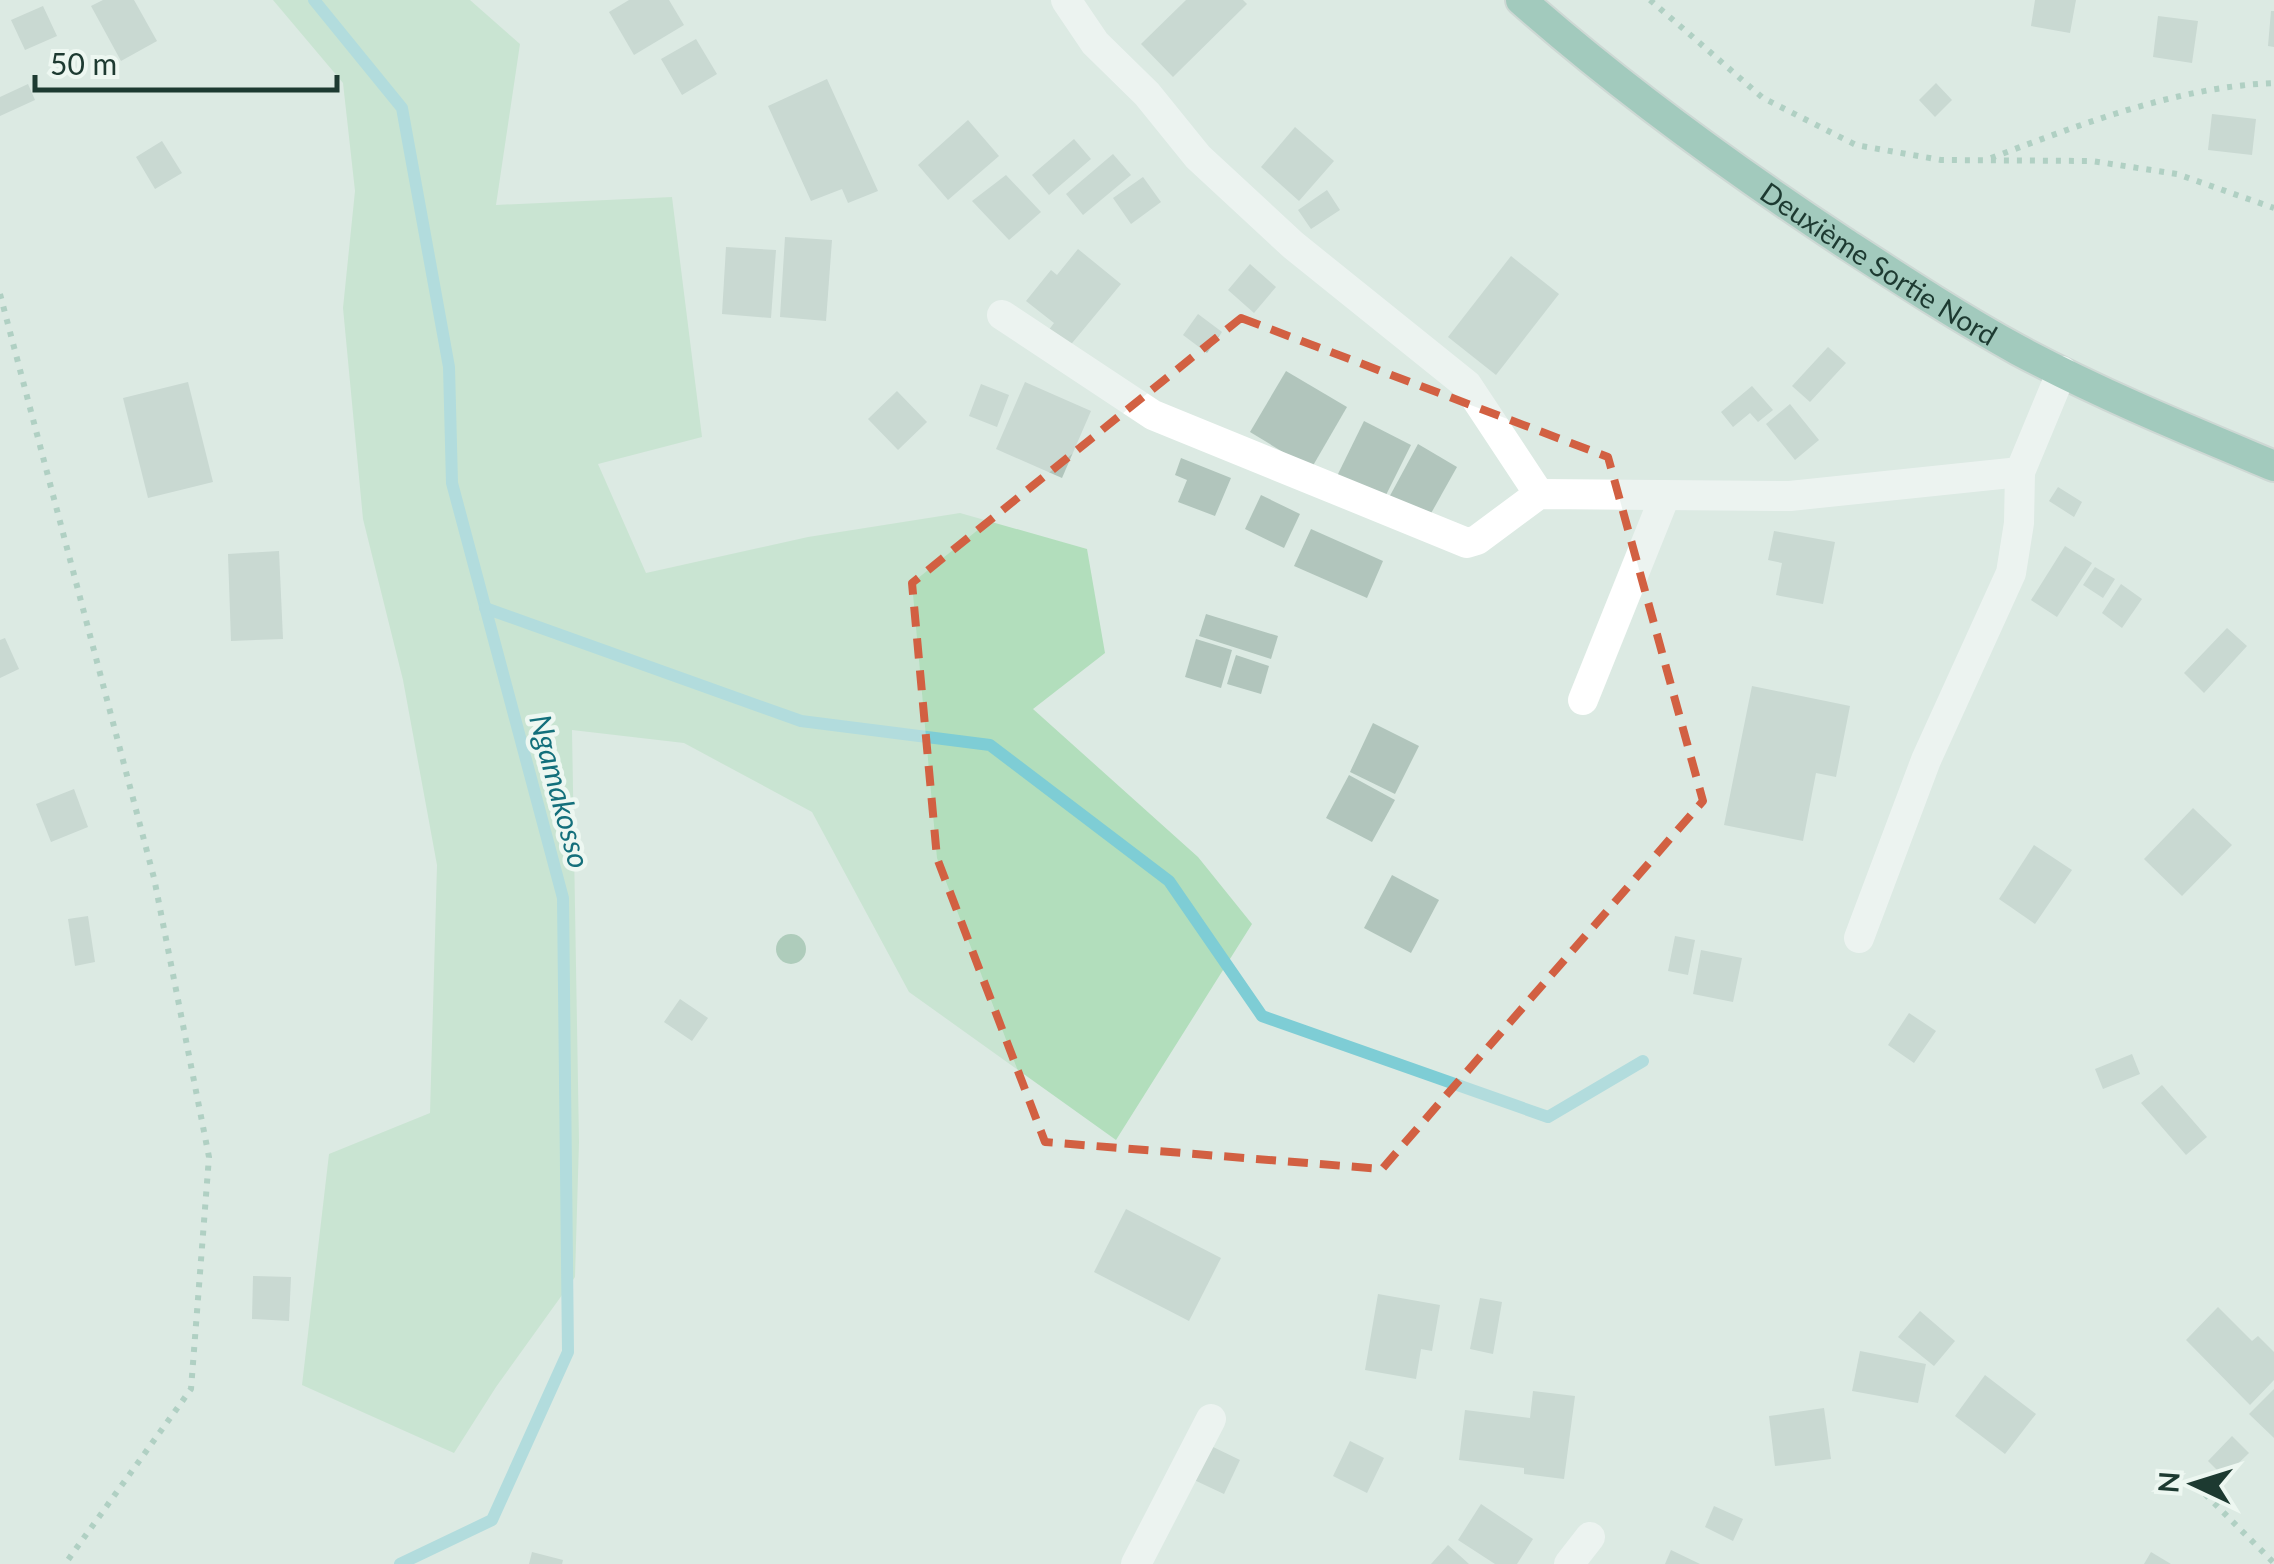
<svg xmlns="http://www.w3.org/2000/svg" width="2274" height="1564" font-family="Lato,sans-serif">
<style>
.green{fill:#b2debc}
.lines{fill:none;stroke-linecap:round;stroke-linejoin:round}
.stream{stroke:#7ecdd5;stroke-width:12}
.building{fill:#b1c5bc}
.major-casing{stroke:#bbc4c1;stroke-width:34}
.path{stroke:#7ab19c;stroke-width:6;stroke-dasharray:5 8;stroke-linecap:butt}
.minor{stroke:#fff;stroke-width:30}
.major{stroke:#5ca48e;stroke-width:30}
.tree{fill:#77a989}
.marked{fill:none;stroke:#d26042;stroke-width:8;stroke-dasharray:20 12;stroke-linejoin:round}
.labels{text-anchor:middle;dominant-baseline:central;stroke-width:9;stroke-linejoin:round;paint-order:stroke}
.street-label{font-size:28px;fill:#1d3a31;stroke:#edf7f1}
.water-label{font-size:30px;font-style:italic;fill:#136f7b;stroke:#edf7f1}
</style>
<rect width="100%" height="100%" fill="#dceae3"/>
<path class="green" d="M273,0h197l50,44 -24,161 176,-8 30,240 -104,27 48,109 162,-36 152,-24 127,36 18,104 -72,56 165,148 54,67 -136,216 -207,-148 -97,-180 -128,-69 -112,-13 7,412 -4,135 -79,110 -42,66 -152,-68 27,-231 101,-41 7,-248 -34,-185 -40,-161 -20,-211 12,-117 -12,-108z"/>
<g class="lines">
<g class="stream">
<path d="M314,0l88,108 47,259 3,116 111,415 5,454 -76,168 -92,44"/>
<path d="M485,608l316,113 189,24 179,136 93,135 286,101 95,-56"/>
</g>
</g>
<g class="building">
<path d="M103,0h31l23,41 -36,20 -30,-55z"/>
<path d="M629,0h40l15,25 -50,30 -25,-43z"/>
<path d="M1186,0h57l4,4 -74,73 -32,-33z"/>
<path d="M2035,0h41l-6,33 -39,-7z"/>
<path d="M43,6l14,30 -32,14 -14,-30z"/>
<path d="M2271,11h3v36l-6,-1z"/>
<path d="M2158,16l40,5 -6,42 -39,-6z"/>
<path d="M696,39l21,35 -35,21 -21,-36z"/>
<path d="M827,79l51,112 -30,12 -6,-14 -31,12 -43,-95z"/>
<path d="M1936,83l16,17 -17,17 -16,-17z"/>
<path d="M28,84l7,16 -35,16v-19z"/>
<path d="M2212,114l44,5 -4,36 -44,-5z"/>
<path d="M968,120l31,36 -51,44 -30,-35z"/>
<path d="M1295,127l39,34 -35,40 -38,-34z"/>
<path d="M1074,139l17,20 -42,36 -17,-20z"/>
<path d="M162,141l20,32 -27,16 -19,-32z"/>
<path d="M1113,154l18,21 -48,40 -17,-21z"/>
<path d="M1006,175l35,37 -32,28 -37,-39z"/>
<path d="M1143,177l18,25 -30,22 -18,-26z"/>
<path d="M1327,190l13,20 -29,19 -13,-19z"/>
<path d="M785,237l47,3 -6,81 -46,-4z"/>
<path d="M726,247l50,3 -5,68 -49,-4z"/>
<path d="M1078,249l43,35 -53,64 -20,-17 6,-8 -28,-22 25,-31 6,5z"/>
<path d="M1511,256l48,38 -63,81 -48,-38z"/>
<path d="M1250,264l26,23 -22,26 -26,-23z"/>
<path d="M1198,314l24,18 -15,21 -24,-18z"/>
<path d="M1828,347l18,16 -36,39 -18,-16z"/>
<path d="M1286,371l61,36 -36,62 -61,-37z"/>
<path d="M188,382l25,100 -65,16 -25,-100z"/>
<path d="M1025,382l66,29 -29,67 -66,-29z"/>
<path d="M981,384l28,11 -12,32 -28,-11z"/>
<path d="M1752,386l21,24 -15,12 -8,-9 -17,14 -12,-15z"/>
<path d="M897,391l30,31 -29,28 -30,-31z"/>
<path d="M1790,404l29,36 -24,20 -29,-36z"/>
<path d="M1364,421l47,24 -27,54 -47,-23z"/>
<path d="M1418,444l39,23 -32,57 -39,-21z"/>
<path d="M1181,458l50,20 -16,38 -37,-14 9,-22 -12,-5z"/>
<path d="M2058,487l24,15 -8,15 -25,-16z"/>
<path d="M1261,495l39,19 -16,34 -39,-19z"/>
<path d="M1311,529l72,32 -16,37 -73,-32z"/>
<path d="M1774,531l61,11 -12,62 -47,-9 6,-32 -14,-3z"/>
<path d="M2065,546l27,17 -35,54 -26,-17z"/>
<path d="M279,551l4,88 -52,2 -3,-87z"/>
<path d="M2095,567l20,12 -12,19 -20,-13z"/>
<path d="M2121,584l21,15 -20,29 -20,-15z"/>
<path d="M1206,614l72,22 -7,23 -72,-23z"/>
<path d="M2227,628l20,18 -43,47 -20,-20z"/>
<path d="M5,638l14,31 -19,9v-38z"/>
<path d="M1196,639l36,11 -11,38 -36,-11z"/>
<path d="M1236,655l33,11 -8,28 -34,-10z"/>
<path d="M1752,686l98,20 -14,71 -20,-4 -13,68 -79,-16z"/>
<path d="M1373,723l46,23 -24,48 -45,-22z"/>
<path d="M1349,775l46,25 -23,42 -46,-24z"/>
<path d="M74,789l14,38 -37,15 -15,-38z"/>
<path d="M2193,808l39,37 -50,51 -38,-37z"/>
<path d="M2034,845l38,25 -37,54 -36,-25z"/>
<path d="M1392,875l47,25 -28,53 -47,-25z"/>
<path d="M88,916l7,46 -20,4 -7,-47z"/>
<path d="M1675,936l20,4 -7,35 -20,-4z"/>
<path d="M1701,950l41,8 -9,44 -40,-8z"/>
<path d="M680,999l28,19 -16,23 -28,-19z"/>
<path d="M1909,1013l27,18 -22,32 -26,-18z"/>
<path d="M2132,1054l8,20 -37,15 -8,-20z"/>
<path d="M2162,1085l45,52 -21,18 -45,-52z"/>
<path d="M1126,1209l95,49 -32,63 -95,-49z"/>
<path d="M253,1276l38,1 -2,44 -37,-2z"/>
<path d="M1378,1294l62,11 -8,46 -11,-2 -5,30 -51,-9z"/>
<path d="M1480,1298l22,4 -9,52 -23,-5z"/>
<path d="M2218,1307l34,34 6,-5 16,16v28l-24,25 -64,-65z"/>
<path d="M1920,1311l35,30 -21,25 -36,-29z"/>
<path d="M1860,1351l66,13 -8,39 -66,-12z"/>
<path d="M1985,1375l51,39 -31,40 -50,-38z"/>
<path d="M2274,1389v49l-25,-24z"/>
<path d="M1533,1391l42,5 -11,83 -40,-5v-6l-65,-8 6,-50 65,8z"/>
<path d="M1824,1408l7,51 -56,7 -6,-50z"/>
<path d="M2232,1436l17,17 -25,24 -16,-16z"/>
<path d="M1350,1441l34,17 -17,35 -34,-17z"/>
<path d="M1209,1445l31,15 -16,34 -32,-15z"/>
<path d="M1481,1504l52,35 -16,25h-22l-37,-24z"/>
<path d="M1714,1506l29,13 -10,22 -28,-14z"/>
<path d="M1448,1545l21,19h-38z"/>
<path d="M1671,1550l29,14h-35z"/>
<path d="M532,1552l31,8 -1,4h-33z"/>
<path d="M2151,1552l20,12h-27z"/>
</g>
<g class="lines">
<defs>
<g id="major">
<path id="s1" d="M1521,0c101,89 210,168 322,242 57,37 115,75 175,108 82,44 170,80 256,116"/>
</g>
</defs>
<use href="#major" class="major-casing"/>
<g class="path">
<path d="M1650,0l113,98 93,47 85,15 151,1 85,13 97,34"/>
<path d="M1991,158c91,-34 185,-71 283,-75"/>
<path d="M0,294l154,584 55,279 -18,232 -126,175"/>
<path d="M2205,1494l69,69"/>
</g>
<g class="minor">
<path d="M1066,0l29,43 52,51 51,63 95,88 174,140 72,109"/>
<path d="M1002,315l151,100 314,128 10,-3 62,-46 251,2 230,-24"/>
<path d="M1583,700l82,-204"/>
<path d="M1859,938l67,-178 85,-187 8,-50 1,-51 42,-101"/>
<path d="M1136,1564l75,-145"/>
<path d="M1569,1564l21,-27"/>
</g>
<use href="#major" class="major"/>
</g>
<circle class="tree" cx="791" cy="949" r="15"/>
<path d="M0 0H2274V1564H0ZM1241,318l367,139 95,344 -321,368 -337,-27 -108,-284 -25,-275z" fill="#dceae3" fill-opacity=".55" fill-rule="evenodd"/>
<path class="marked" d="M1241,318l367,139 95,344 -321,368 -337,-27 -108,-284 -25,-275z"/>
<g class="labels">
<g class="street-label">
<text stroke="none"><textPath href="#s1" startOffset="445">Deuxième Sortie Nord</textPath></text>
</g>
<g class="water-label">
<text transform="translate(561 791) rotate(75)">Ngamakosso</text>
</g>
</g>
<g transform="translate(2194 1484) rotate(274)" stroke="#edf7f1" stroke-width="8" paint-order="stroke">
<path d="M0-8L18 38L0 25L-18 38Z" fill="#1d3a31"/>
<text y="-15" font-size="28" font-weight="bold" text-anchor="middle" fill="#1d3a31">N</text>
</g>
<path d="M35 75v15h302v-15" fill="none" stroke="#1d3a31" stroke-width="5"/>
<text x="50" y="75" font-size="30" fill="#1d3a31" stroke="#edf7f1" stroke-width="8" paint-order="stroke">50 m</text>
</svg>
